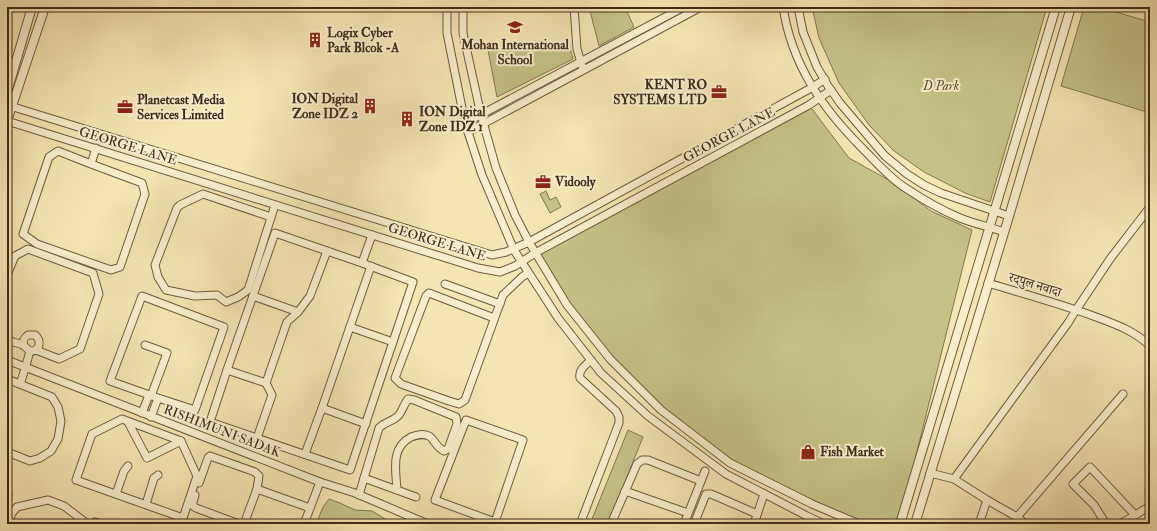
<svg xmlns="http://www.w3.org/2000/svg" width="1157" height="531" font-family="'IM FELL Double Pica','Noto Serif Devanagari',serif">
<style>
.green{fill:#c4c287;stroke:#827650}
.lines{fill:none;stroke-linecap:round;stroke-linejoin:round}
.minor-casing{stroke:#6e5940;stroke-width:9}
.tertiary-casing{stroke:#6e5940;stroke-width:10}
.minor{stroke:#f8eecd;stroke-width:7}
.tertiary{stroke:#f8eecd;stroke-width:8}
.labels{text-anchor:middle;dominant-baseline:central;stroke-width:4;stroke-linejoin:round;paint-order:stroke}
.poi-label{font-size:13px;font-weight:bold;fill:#412a1a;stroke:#f8eecd;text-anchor:start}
.park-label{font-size:13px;font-style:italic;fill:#625035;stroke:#f8eecd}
.street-label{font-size:13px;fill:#412a1a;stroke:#f8eecd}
</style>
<rect width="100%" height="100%" fill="#f5e5b2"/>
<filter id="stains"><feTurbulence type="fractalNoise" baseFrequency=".005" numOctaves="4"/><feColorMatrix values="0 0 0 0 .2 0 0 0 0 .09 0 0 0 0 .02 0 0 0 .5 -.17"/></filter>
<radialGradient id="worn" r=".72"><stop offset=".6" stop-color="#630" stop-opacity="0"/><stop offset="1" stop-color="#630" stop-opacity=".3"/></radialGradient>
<g class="green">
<path d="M589,7h36l9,20 -35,19z"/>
<path d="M812,7h235l-57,195 -25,-9 -41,-21 -30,-21 -25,-26 -30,-42 -20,-45z"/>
<path d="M1084,7h15l51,15v91l-89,-27z"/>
<path d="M569,44l4,15 -76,38 -9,-47z"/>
<path d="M809,105l40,53 45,25 37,28 41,19 -73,294h-40l-137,-67 -44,-34 -60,-55 -45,-54 -38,-61z"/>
<path d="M546,191l4,9 6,-3 5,10 -11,6 -10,-19z"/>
<path d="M628,430l15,7 -35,87h-18z"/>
<path d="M329,499l11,4 15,7 17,1 15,9 -1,4h-70l7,-17z"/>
</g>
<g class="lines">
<defs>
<g id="minor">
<path d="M447,7v26l18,90 17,52 32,75 44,68 43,55 47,43 78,58 81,42 17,8"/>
<path d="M463,7v26l18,82 15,53 19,47 14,27 38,63 43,54 51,51 69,53 82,41 47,20"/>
<path d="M574,7l3,42 5,17"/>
<path d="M783,7c9,59 40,102 81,143 13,13 25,27 40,37 18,12 37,23 56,31 15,6 30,9 44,14"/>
<path d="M798,7l5,25 14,35 11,19 12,17 45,53 22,18 17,11 17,8 68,23"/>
<path d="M7,105l485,150 14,-3 23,-10 284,-155 12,-8"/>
<path d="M7,121l471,147 22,4 15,-6 20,-13 274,-148 22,-15"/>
<path d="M465,123l219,-116"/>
<path d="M468,132l233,-125"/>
<path d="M91,164l-33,-13 -9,6 -26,77 14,10 74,26 9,-3 25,-73 -3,-11 -51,-19 5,-16"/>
<path d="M271,217l-68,-23 -23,11 -3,3 -22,57 3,12 8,13 29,6 22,-1 9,7 12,-5 10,-7 27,-85"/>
<path d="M362,263l-87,-30 -48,137 -17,52 140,48 63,-188 -51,-19 10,-28"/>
<path d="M7,275l8,-19 13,-7 65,24 6,21 -19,55 -21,10 -23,-9"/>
<path d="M988,283c36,11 73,21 108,34 19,7 39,14 54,29"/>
<path d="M445,284l55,20"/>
<path d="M253,296l45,16"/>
<path d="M494,318l-65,-25 -3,3 -31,82 6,6 48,17 10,3 6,-4 38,-105 19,-18 6,-4"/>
<path d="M350,327l43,15"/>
<path d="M7,340c5,2 11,3 16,5 3,2 4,5 8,6 10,0 10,-11 4,-16h-7c-4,3 -6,6 -4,11"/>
<path d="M145,345l22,8 -16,43"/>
<path d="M7,360l313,122 35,11 73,31"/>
<path d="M227,370l39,13"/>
<path d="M7,379l45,18 6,10 3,14 -3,18 -7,12 -11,7 -10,3 -23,-9"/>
<path d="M20,384c4,-11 7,-22 10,-33"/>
<path d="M322,408l44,16"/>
<path d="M142,413l7,-18"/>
<path d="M151,417l7,-19 -48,-17 32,-85 82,31 -29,83 -37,-12"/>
<path d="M122,419l59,22 16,35 -14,42 -107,-38 16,-46z"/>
<path d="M128,422l19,36 34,-17"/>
<path d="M257,438l15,-43 -6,-12 21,-61 11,-10 12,-16 17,-45"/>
<path d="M305,454l17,-46 49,-142"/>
<path d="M930,473l24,6 114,-156 8,-13 34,-51 40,-52"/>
<path d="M364,478l15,-50c7,-7 13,-6 19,-12 4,-4 6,-12 10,-17l6,1 42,17 1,7 -9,25 -4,2c-8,-4 -10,-12 -15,-15 -6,-3 -12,-1 -18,1 -21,11 -15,34 -14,53"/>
<path d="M954,479l33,21 30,17 9,7"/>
<path d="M199,483l9,-25 2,-2 45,16 4,4 -2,13"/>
<path d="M625,491l63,22"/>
<path d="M7,494l1,1 -1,3"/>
<path d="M116,494l8,-23 4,-5"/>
<path d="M195,495l-2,7v4l3,2 43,16"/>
<path d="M359,495l5,-17 52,19"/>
<path d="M146,504l8,-26 4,-3"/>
<path d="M1017,517l106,-123"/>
<path d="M495,522l-60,-22 31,-80 57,20 -28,82 2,2"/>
<path d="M8,524l4,-11 5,-6 31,-7 16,6 21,16 -1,2"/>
<path d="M94,524l1,-2 5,2"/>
<path d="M244,524l13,-35 53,19"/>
<path d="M304,524l16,-42"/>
<path d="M580,524l39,-101v-6l-3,-6 -36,-33c-2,-8 6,-13 11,-18"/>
<path d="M611,524l26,-60 5,-4h6l53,21"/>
<path d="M684,524l21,-53"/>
<path d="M694,524l12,-30h5l46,20"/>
<path d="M754,524l10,-30"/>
<path d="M979,524l8,-24"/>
<path d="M1106,524l-12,-19 -21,-21 17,-17 45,48"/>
<path d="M1119,524l8,-4 23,-14"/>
</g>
<g id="tertiary">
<path d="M7,92l25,-85"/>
<path d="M7,121l38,-114"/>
<path d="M900,524l156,-517"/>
<path d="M915,524l92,-301 64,-216"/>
</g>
</defs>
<use href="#minor" class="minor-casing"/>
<use href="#tertiary" class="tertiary-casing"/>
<use href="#minor" class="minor"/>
<use href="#tertiary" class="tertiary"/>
</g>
<defs>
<symbol id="school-bare" viewBox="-9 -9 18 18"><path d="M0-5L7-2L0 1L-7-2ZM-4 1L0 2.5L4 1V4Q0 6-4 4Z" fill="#8f2418" stroke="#f8eecd" stroke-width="2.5" paint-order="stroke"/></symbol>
<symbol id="building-bare" viewBox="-9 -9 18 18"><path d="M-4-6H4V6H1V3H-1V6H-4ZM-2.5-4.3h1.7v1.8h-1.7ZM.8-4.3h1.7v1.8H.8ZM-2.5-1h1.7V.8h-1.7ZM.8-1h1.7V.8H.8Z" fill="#8f2418" stroke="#f8eecd" stroke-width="2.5" paint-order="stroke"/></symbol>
<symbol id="office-bare" viewBox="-9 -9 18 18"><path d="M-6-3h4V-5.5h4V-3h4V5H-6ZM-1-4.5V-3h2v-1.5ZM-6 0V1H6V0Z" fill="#8f2418" stroke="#f8eecd" stroke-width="2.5" paint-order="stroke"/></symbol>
<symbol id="shop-bare" viewBox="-9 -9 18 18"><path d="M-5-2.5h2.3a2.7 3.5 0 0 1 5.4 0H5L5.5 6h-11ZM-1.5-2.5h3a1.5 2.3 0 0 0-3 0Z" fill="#8f2418" stroke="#f8eecd" stroke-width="2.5" paint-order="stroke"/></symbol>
</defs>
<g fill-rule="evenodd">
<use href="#school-bare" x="504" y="16" width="22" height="22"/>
<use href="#building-bare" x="304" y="29" width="22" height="22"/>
<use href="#office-bare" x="708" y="81" width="22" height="22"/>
<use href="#building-bare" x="359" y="95" width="22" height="22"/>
<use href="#office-bare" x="114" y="96" width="22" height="22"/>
<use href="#building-bare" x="396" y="108" width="22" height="22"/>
<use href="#office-bare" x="532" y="171" width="22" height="22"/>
<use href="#shop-bare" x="797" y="441" width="22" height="22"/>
</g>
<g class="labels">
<g class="poi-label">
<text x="327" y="33">Logix Cyber<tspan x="327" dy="15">Park Blcok -A</tspan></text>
<text x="515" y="45" text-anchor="middle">Mohan International<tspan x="515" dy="15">School</tspan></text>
<text x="707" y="85" text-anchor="end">KENT RO<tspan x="707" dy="15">SYSTEMS LTD</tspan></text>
<text x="358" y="99" text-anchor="end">ION Digital<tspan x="358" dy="15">Zone IDZ 2</tspan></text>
<text x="137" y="100">Planetcast Media<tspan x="137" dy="15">Services Limited</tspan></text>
<text x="419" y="112">ION Digital<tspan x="419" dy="15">Zone IDZ 1</tspan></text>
<text x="555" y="182">Vidooly</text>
<text x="820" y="452">Fish Market</text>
</g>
<g class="park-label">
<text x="941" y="86">D Park</text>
</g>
<g class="street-label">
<text transform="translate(729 135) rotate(-28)">GEORGE LANE</text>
<text transform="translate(128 146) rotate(17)">GEORGE LANE</text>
<text transform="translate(437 242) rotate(17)">GEORGE LANE</text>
<text transform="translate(1035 285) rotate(17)">रदपुल नवादा</text>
<text transform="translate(222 431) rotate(21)">RISHIMUNI SADAK</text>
</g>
</g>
<rect width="1157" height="531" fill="none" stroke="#f5e5b2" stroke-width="24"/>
<rect x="8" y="8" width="1141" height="515" fill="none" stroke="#412a1a" stroke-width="2"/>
<rect x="12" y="12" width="1133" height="507" fill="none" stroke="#412a1a"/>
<rect width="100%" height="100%" filter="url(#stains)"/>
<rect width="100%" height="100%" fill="url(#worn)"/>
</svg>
